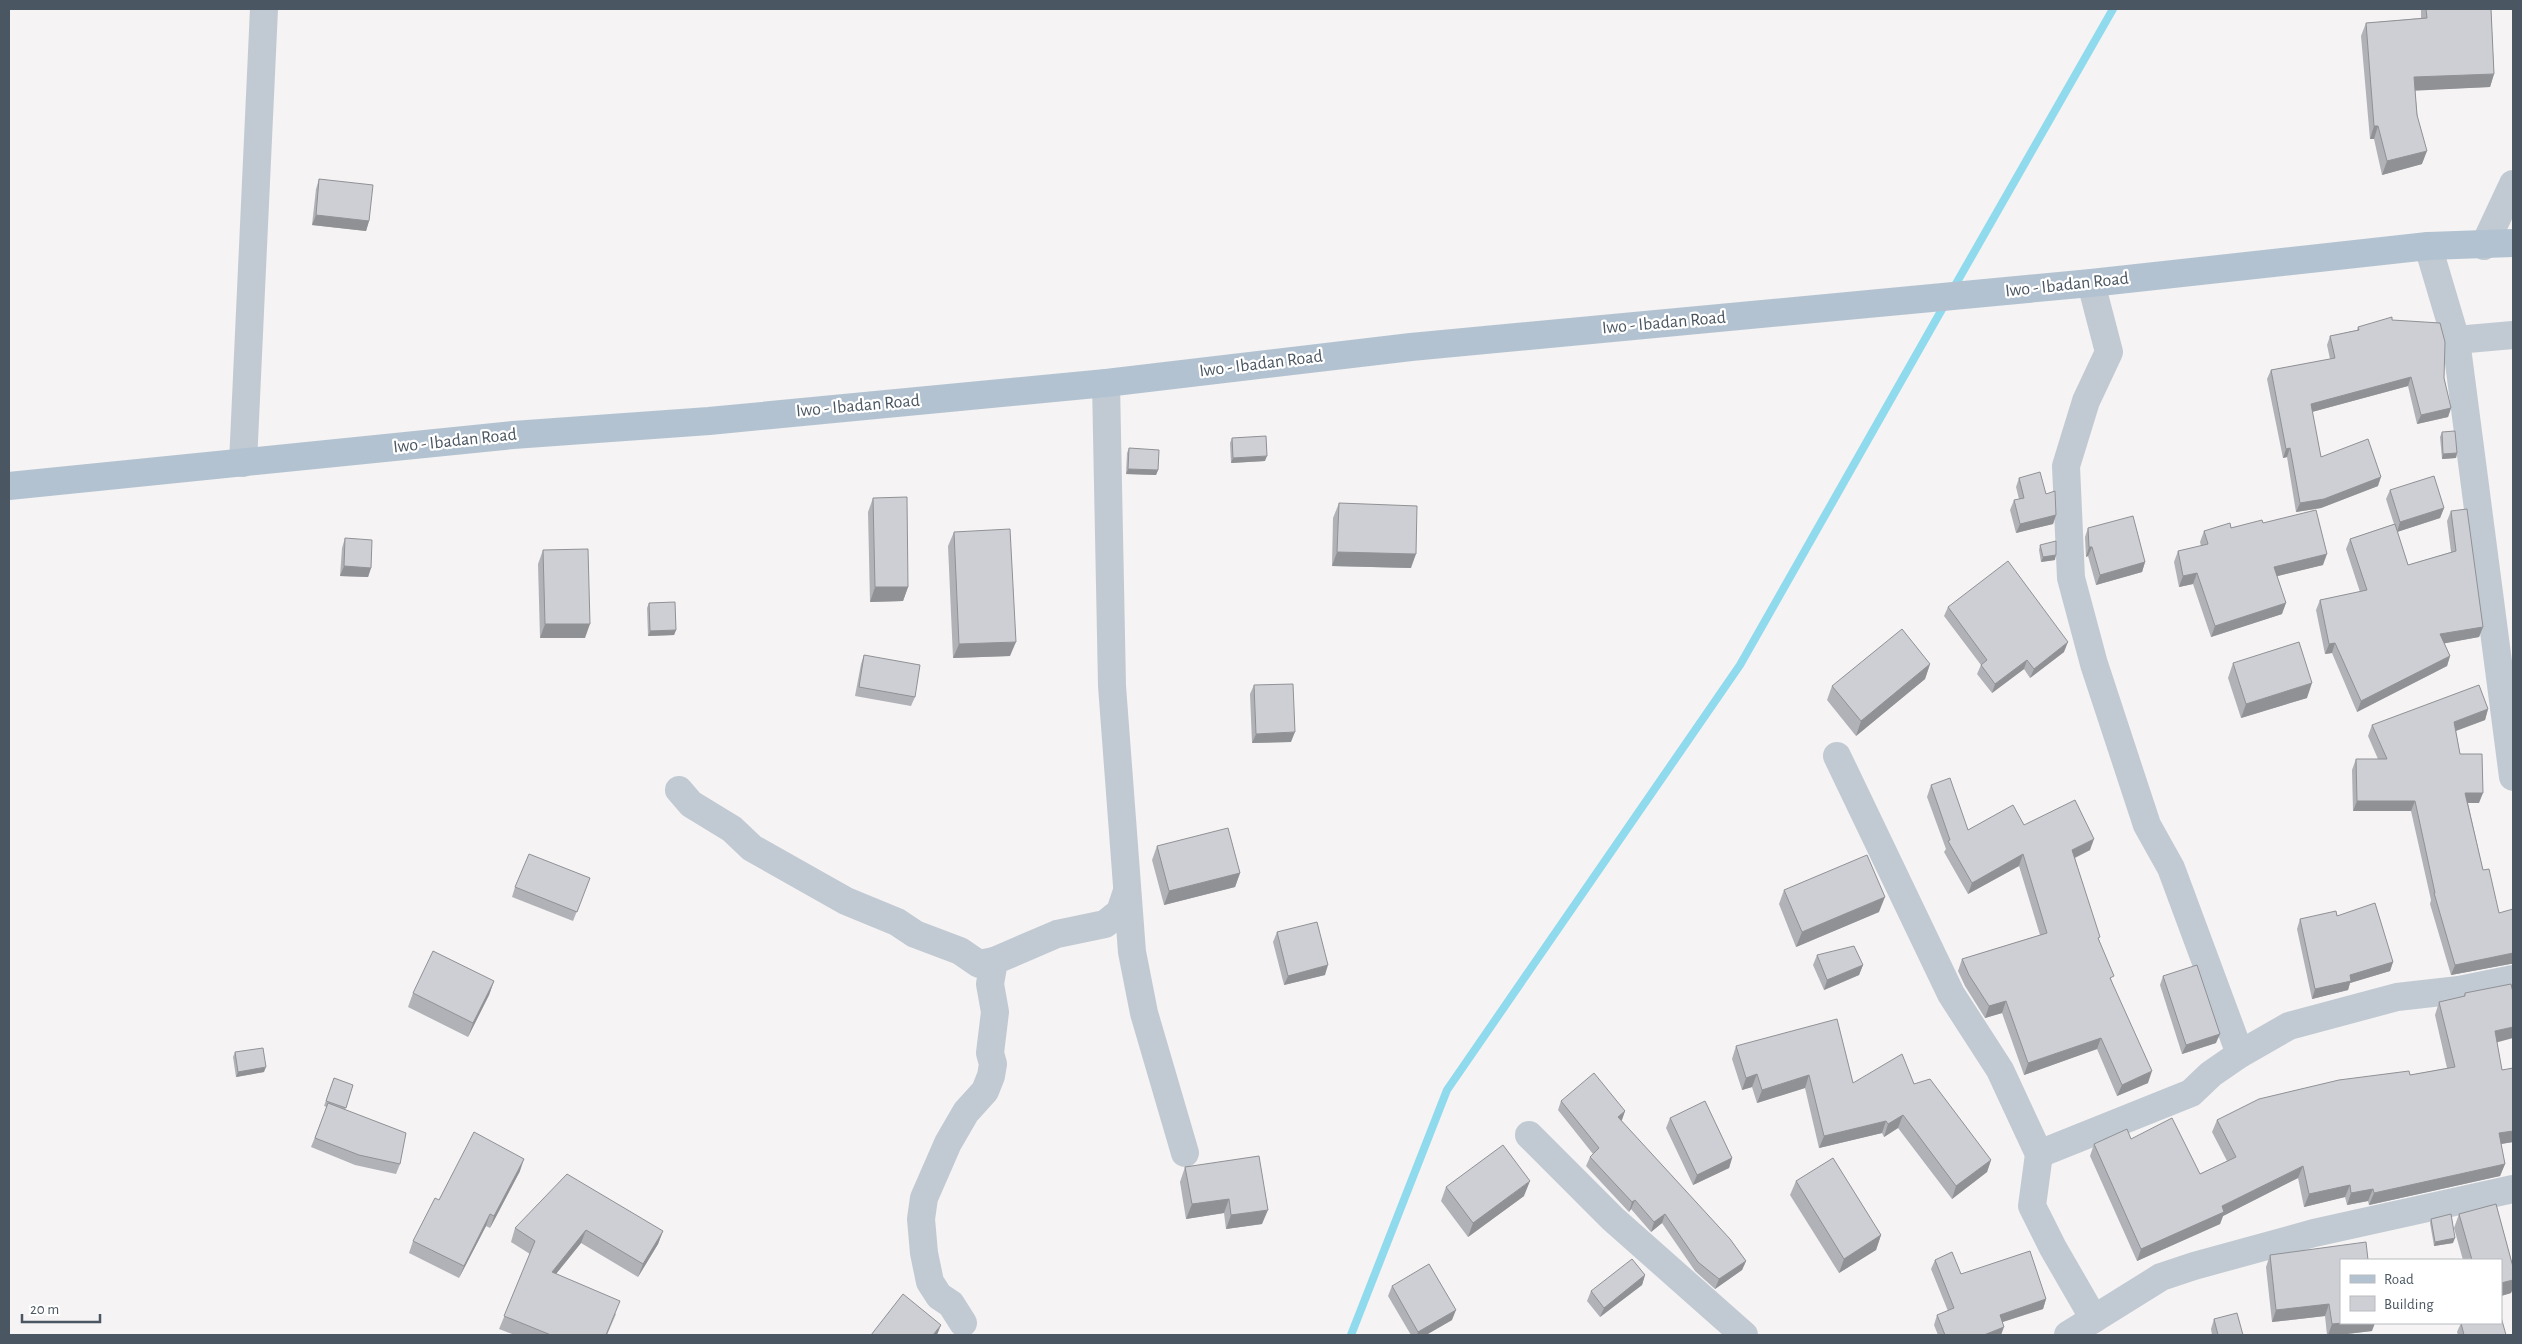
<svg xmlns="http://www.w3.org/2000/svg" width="2522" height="1344" font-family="'Alegreya Sans',sans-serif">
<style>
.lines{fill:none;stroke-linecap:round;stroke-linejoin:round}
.stream{stroke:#90daee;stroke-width:8}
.minor{stroke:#c1cad2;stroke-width:28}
.major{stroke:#b3c2d1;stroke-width:28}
.wall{fill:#b0b2b7}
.shaded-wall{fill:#909195}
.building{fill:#cdcfd5;stroke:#909195}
.labels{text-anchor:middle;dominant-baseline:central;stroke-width:4.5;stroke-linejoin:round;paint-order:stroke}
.street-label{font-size:18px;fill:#4a5661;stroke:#fff}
</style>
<rect width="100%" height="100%" fill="#f5f3f3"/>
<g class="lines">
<g class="stream">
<path d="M1953,289l160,-280"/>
<path d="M1351,1335l96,-245 293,-425 205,-361"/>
</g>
<g class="minor">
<path d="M2428,246l28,94 57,437"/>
<path d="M2484,246l29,-62"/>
<path d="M2091,283l18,69 -23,49 -20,65 5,112 23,86 53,161 24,43 69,186"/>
<path d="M2456,340l57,-5"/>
<path d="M1106,383l6,303 20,266 12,61 41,140"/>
<path d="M243,463l21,-454"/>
<path d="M1837,756l114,238 49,76 39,84 -7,52 21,42 41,71"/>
<path d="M679,790l12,14 41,25 20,19 94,53 51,21 18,12 45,17 19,13 15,-3"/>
<path d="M1529,1135l84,84 131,116"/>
<path d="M2039,1154l152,-61 20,-19 29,-20 49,-28 108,-29 62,-7 54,-11"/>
<path d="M963,1323l-12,-19 -12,-8 -9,-14 -6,-29 -3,-34 3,-21 24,-55 18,-31 19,-21 6,-15 2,-12 -3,-11 5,-41 -5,-28 4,-23 63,-27 48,-10 15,-12 6,-18"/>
<path d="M2068,1335l93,-58 33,-11 120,-33 199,-44"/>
</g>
<path class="major" d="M9,486l504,-51 196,-14 397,-38 305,-36 680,-64 337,-37 85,-3"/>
</g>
<g class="wall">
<path d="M2421,9h70l3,65 -4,13 -75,3 7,74 -40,11 -8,-36h-4l-9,-103 5,-13 55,-5z"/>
<path d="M319,179l50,42 -3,10 -54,-6 4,-36z"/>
<path d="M2392,320l52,58 7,30 -3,9 -31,7 -9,-38 -96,26 9,45 57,29 -57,22 -25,4 -9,-55 -4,1 -16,-79 4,-9 59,-11 -3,-14 3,-9 27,-6 1,-3z"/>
<path d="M2442,432l15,21 -1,5 -14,1 -2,-22z"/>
<path d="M1232,438l33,23 -34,2 -1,-20z"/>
<path d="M1129,448l29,22 -2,5 -30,-1 1,-21z"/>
<path d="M2019,478l27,16 10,21 -3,9 -37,9 -6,-23 4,-10 5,-1 -3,-12z"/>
<path d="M2390,490l54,18 -4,10 -43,14 11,33 43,-13 -4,-31 4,-10 32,116 -4,10 -35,6 6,13 -3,10 -90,46 -25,-59 -7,1 -9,-44 4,-10 40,-8 -14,-43 4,-10 44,-15 -8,-25z"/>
<path d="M873,498l35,89 -5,14 -33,1 -2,-90z"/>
<path d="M1339,503l72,65 -79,-2 1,-48z"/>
<path d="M2263,523l60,42 -46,11 5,38 -71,23 -18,-53 -14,3 -5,-25 4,-11 23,-5 -1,-4 4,-11z"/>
<path d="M2088,528l57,34 -3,10 -46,13 -8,-29 -2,1 -1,-20z"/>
<path d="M954,532l56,124 -57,2 -5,-112z"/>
<path d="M345,538l26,30 -3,9 -28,-1 2,-28z"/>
<path d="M2040,545l15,15 -14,2 -2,-12z"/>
<path d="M543,550l42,88h-45l-2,-74z"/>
<path d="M649,603l27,27 -2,5 -26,1 -1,-28z"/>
<path d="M1948,607l116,45 -34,26 -6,-9 -32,24 -15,-19 4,-9 -37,-49z"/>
<path d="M864,655l51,42 -4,9 -56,-10 6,-32z"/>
<path d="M2233,663l74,35 -66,20 -13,-40z"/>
<path d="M1930,664l-5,15 -69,57 -29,-36 5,-14z"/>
<path d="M1254,685l37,57 -39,1 -2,-49z"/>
<path d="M2488,709l-3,11 -29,11 4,23 19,49h-11l15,67 27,94 -59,11 -21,-71 1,-4 -20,-89h-58l-1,-41 4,-11h22l-10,-23 4,-11z"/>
<path d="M1931,785l37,45 56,-5 66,25 -15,8 24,82 13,42 36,101 -31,13 -20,-47 -73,26 -22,-62 -17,5 -20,-32 -7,-15 4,-12 78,-24 -21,-69 -51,28 -24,-42 2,-3 -19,-52z"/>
<path d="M1157,846l83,27 -5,14 -71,18 -12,-45z"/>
<path d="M590,878l-17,43 -61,-24 3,-10z"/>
<path d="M1784,890l95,22 -83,35 -17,-43z"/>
<path d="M2337,916l56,46 -3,9 -40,12 -2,7 -36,9 -15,-70 3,-10z"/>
<path d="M1277,932l48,43 -41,10 -11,-43z"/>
<path d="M1817,955l46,10 -4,10 -35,15 -11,-25z"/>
<path d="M2163,976l53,67 -34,11 -22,-69z"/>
<path d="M494,981l-5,14 -21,42 -60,-30 5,-14z"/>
<path d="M2465,993l32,49 16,100 -12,2 4,20 -5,12 -131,29 -1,-4 -21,4 -2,-8 -41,10 -6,-29 -75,38 -3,8 -83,37 -47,-105 4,-12 37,-5 69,35 27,-13 -15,-29 5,-12 193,-45 37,-7 -12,-53 4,-13 24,-5z"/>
<path d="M1736,1046l117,37 61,1 77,76 -4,12 -35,27 -54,-71 -14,9 -2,-4 -63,15 -14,-60 -48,15 -5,-16 -10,3 -10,-31z"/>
<path d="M235,1052l29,20 -28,5 -3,-20z"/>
<path d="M334,1078l19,7 -8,24 55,55 -4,10 -41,-9 -44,-18 16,-40 -3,-1z"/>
<path d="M1561,1101l64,10 -4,10 125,140 -4,9 -27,19 -20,-18 -33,-48 -11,9 -20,-23 -2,3 -43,-46 4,-9 3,-3 -35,-44z"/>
<path d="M1670,1118l62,40 -3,10 -36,17 -27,-57z"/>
<path d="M1185,1167l77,57 -36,5 -2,-16 -38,6 -6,-37z"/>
<path d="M520,1171l-30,57 -4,-2 -27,52 -50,-25 4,-12 26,-41z"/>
<path d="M1796,1181l85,54 -5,15 -37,23 -49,-78z"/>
<path d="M1446,1187l78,9 -56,41 -27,-36z"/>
<path d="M2496,1204l17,63v21l-2,5 -10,3v-36h-38l-9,-32 5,-14z"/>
<path d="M2431,1219l22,24 -19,3 -4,-23z"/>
<path d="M515,1228l148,3 -5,13 -20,33 -57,-34 -25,31 60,40 -9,21h-92l-16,-6 31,-75 -19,-12z"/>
<path d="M2270,1255l102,76 -34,4h-11l-2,-19 -53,6 -6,-55z"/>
<path d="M1935,1260l26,14 85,25 -3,10 -40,13 -2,13h-63l-4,-10 3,-10 11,-4 -17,-42z"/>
<path d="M1645,1275l-3,10 -42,32 -13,-16 4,-10z"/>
<path d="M1392,1286l60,34 -26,15h-15l-23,-39z"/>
<path d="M2214,1319l29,16h-31l-1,-6z"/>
<path d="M2461,1323l45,12h-48l-1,-3z"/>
</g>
<g class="shaded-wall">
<path d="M2494,74l-4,13 -81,4 5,-14z"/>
<path d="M2374,126h4l-4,13h-4z"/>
<path d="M2427,151l-5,13 -40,11 5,-14z"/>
<path d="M316,215l53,6 -3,10 -54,-6z"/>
<path d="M2411,377l-3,9 -100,27 3,-9z"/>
<path d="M2451,408l-3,9 -31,7 4,-9z"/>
<path d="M2290,448l-3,9 -4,1 3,-9z"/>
<path d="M2457,453l-1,5 -14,1 1,-5z"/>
<path d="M1267,456l-2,5 -34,2 2,-5z"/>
<path d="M1128,469l30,1 -2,5 -30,-1z"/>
<path d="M2381,477l-3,9 -57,22 -25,4 4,-9z"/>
<path d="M2444,508l-4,10 -43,14 3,-10z"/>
<path d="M2056,515l-3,9 -37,9 4,-9z"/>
<path d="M2089,547h3l-4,9 -2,1z"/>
<path d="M1337,552l79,2 -5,14 -79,-2z"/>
<path d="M2327,554l-4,11 -53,13 4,-11z"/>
<path d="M2056,555l-1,5 -14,2 2,-5z"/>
<path d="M2145,562l-3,10 -46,13 4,-10z"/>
<path d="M344,566l27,2 -3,9 -28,-1z"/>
<path d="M2197,573l-4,11 -14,3 4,-11z"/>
<path d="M875,587h33l-5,14 -33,1z"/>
<path d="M2286,603l-4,11 -71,23 4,-11z"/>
<path d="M545,624h45l-5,14h-45z"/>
<path d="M2483,627l-4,10 -43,8 4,-11z"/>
<path d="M676,630l-2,5 -26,1 2,-5z"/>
<path d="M1016,642l-6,14 -57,2 6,-14z"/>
<path d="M2068,642l-4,10 -34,26 4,-9z"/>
<path d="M2335,643l-3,10 -7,1 4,-10z"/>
<path d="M2450,656l-3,10 -90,46 4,-11z"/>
<path d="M2027,660l-3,9 -32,24 3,-9z"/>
<path d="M1930,664l-5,15 -69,57 5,-15z"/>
<path d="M2312,683l-5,15 -66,20 5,-14z"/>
<path d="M2488,709l-3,11 -35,13 4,-11z"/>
<path d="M1295,732l-4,10 -39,1 4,-9z"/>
<path d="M2465,793h18l-4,10h-17z"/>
<path d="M2357,801h58l-4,10h-58z"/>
<path d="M2094,839l-4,11 -22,11 4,-11z"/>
<path d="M2023,854l-4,12 -51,28 4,-11z"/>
<path d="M1240,873l-5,14 -71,18 5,-14z"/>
<path d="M1885,897l-6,15 -83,35 6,-15z"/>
<path d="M2513,953v11h-3l-59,11 4,-10z"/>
<path d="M2393,962l-3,9 -40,12 -2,7 -36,9 3,-10 35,-14z"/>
<path d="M1328,965l-3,10 -41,10 4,-9z"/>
<path d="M1863,965l-4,10 -35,15 3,-10z"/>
<path d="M494,981l-5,14 -21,42 5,-14z"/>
<path d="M2006,1001l-4,12 -17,5 4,-12z"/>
<path d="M2513,1027v11l-22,6 4,-13z"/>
<path d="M2220,1034l-4,9 -34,11 4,-9z"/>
<path d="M2101,1038l-4,11 -73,26 4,-12z"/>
<path d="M266,1067l-2,5 -28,5 2,-5z"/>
<path d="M2152,1071l-4,12 -31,13 5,-11z"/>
<path d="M1757,1074l-5,13 -10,3 4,-12z"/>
<path d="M1809,1075l-4,13 -48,15 5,-13z"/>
<path d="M1625,1111l-3,9 -8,7 4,-10z"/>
<path d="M1903,1115l-5,13 -14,9 4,-13z"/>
<path d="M1886,1121l-4,12 -63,15 5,-12z"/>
<path d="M2513,1131v11l-18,3 4,-12z"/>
<path d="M1732,1158l-3,10 -36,17 4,-10z"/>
<path d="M524,1159l-4,12 -30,57 4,-12z"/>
<path d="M1991,1160l-4,12 -35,27 4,-13z"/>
<path d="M2505,1164l-5,12 -131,29 5,-12z"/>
<path d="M2303,1166l-5,12 -75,38 -3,8 -83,37 4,-12 81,-43z"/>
<path d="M1530,1181l-6,15 -56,41 5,-14z"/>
<path d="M2350,1185l-5,12 -41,10 5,-13z"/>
<path d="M2373,1189l-5,12 -21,4 4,-12z"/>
<path d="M1229,1199l-5,14 -38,6 6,-15z"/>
<path d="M1635,1200l-4,9 -2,3 3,-10z"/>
<path d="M1268,1210l-6,14 -36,5 5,-14z"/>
<path d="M490,1214l-4,12 -27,52 5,-12z"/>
<path d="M1665,1214l-3,9 -11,9 3,-10z"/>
<path d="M586,1230l-5,13 -34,42 5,-13z"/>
<path d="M663,1231l-5,13 -20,33 5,-13z"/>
<path d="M1881,1235l-5,15 -37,23 5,-14z"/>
<path d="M2455,1238l-2,5 -19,3 1,-4z"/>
<path d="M1746,1261l-4,9 -27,19 4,-10z"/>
<path d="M1645,1275l-3,10 -42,32 4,-9z"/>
<path d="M2513,1280v8l-2,5 -10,3v-13z"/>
<path d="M2046,1299l-3,10 -47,15 4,-9z"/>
<path d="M2329,1304l-4,12 -53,6 4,-12z"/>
<path d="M1456,1310l-4,10 -26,15h-9l1,-3z"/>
<path d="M2342,1323h33l-3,8 -34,4h-10l4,-11z"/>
<path d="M941,1325l-4,10h-4z"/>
<path d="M2004,1327l-3,8h-17z"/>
</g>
<g class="building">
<path d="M2426,9h65l3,65 -80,3 3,38 10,36 -40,10 -9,-35h-4l-8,-103 61,-5z"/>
<path d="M319,179l54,6 -4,36 -53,-6z"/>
<path d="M2392,317v3l48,3 5,19 -1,36 7,30 -30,7 -10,-38 -100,27 10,53 47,-18 13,38 -57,22 -24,4 -10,-55 -4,1 -15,-79 64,-12 -5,-22 29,-6 -1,-3z"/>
<path d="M2455,431l2,22 -14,1 -1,-22z"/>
<path d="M1266,436l1,20 -34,2 -1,-20z"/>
<path d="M1129,448l30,2 -1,20 -30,-1z"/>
<path d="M2040,472l6,22 9,-3 1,24 -36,9 -6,-24 10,-2 -5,-20z"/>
<path d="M2434,476l10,32 -44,14 -10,-32z"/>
<path d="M907,497l1,90h-33l-2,-89z"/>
<path d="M1339,503l78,3 -1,48 -79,-2z"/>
<path d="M2467,509l16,118 -43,7 10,22 -89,45 -26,-58 -6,1 -9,-44 47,-10 -17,-51 45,-15 13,41 48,-14 -5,-40z"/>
<path d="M2316,510l11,44 -53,13 12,36 -71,23 -18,-53 -14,3 -5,-25 30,-7 -4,-13 26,-8 1,5 31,-8 1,3z"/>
<path d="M2133,516l12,46 -45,13 -8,-28h-3l-1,-19z"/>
<path d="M1010,529l6,113 -57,2 -5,-112z"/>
<path d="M345,538l27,2 -1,28 -27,-2z"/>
<path d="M2056,541v14l-13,2 -3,-12z"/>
<path d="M588,549l2,75h-45l-2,-74z"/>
<path d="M2008,561l60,81 -34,27 -7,-9 -32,24 -14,-19 6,-5 -39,-53z"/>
<path d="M675,602l1,28 -26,1 -1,-28z"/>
<path d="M1902,629l28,35 -69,57 -29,-35z"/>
<path d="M2299,642l13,41 -66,21 -13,-41z"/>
<path d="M864,655l56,10 -5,32 -56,-10z"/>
<path d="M1293,684l2,48 -39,2 -2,-49z"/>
<path d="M2479,685l9,24 -34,13 6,32h22l1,39h-18l18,77 6,-1 10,44 14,-4v44l-58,12 -21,-72h1l-20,-92h-58l-1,-42h31l-15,-34z"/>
<path d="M1950,778l18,52 45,-25 11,20 51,-25 19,39 -22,11 28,87 -2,1 16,38 -4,2 42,93 -30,14 -21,-47 -73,25 -22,-62 -17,5 -20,-31 -7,-16 85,-26 -24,-79 -51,29 -24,-42 2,-1 -19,-55z"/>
<path d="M1228,828l12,45 -71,18 -12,-45z"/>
<path d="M529,854l61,24 -13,34 -62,-25z"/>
<path d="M1867,855l18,42 -83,35 -18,-42z"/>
<path d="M2375,903l18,59 -43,13 1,6 -36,8 -15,-70 36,-8 1,5z"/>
<path d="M1317,922l11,43 -40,11 -11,-44z"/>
<path d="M1854,946l9,19 -36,15 -10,-25z"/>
<path d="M433,951l61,30 -21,42 -60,-30z"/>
<path d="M2197,965l23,69 -34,11 -23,-69z"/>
<path d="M2511,984l2,8v35l-18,4 7,39 11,-2v63l-14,2 6,31 -131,29 -1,-4 -22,4 -1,-8 -41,9 -6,-28 -81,40 2,6 -83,37 -47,-105 33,-15 4,10 41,-21 28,56 36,-17 -19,-37 42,-21 80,-19 70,-9 1,4 45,-8 -16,-65 26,-6v-3z"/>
<path d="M1837,1019l16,64 49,-29 12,30 16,-5 61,81 -35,26 -53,-71 -15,9 -2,-3 -62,15 -15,-61 -47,15 -5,-16 -11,4 -10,-32z"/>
<path d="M263,1048l3,19 -28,5 -3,-20z"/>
<path d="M1594,1073l31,38 -7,6 112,122 16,22 -27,18 -21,-17 -33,-48 -11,8 -19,-22 -3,2 -42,-45 9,-9 -38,-47z"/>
<path d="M334,1078l19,7 -7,23 -20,-7z"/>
<path d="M1705,1101l27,57 -35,17 -27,-57z"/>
<path d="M328,1103l78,30 -6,31 -41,-9 -44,-17z"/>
<path d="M474,1132l50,27 -30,57 -4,-2 -26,52 -51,-25 22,-43 4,2z"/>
<path d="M1503,1145l27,36 -57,42 -27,-36z"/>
<path d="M1259,1156l9,54 -37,5 -2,-16 -37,5 -7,-37z"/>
<path d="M1833,1158l48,77 -37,24 -48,-78z"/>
<path d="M567,1174l96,57 -20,33 -57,-34 -34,42 68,29 -14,34h-55l-47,-19 31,-75 -20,-13z"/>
<path d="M2496,1204l17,63v13l-12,3v-23h-29l-13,-46z"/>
<path d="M2451,1214l4,24 -20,4 -4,-23z"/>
<path d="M2366,1242l2,18h-27v63h1l-10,1 -3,-20 -53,6 -6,-55z"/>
<path d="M2030,1251l16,48 -46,16 4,12 -20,8h-39l-8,-20 17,-7 -19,-48 17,-8 9,22z"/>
<path d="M1632,1259l13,16 -41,33 -13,-17z"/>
<path d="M1429,1264l27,46 -38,22 -26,-46z"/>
<path d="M903,1294l38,31 -8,10h-62z"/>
<path d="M2237,1313l6,22h-25l-4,-16z"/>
<path d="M2501,1317l5,18h-42l-3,-12h40z"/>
</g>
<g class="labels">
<g class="street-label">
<text transform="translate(2067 285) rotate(-6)">Iwo - Ibadan Road</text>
<text transform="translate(1664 323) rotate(-5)">Iwo - Ibadan Road</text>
<text transform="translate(1261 364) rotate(-7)">Iwo - Ibadan Road</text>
<text transform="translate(858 406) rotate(-5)">Iwo - Ibadan Road</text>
<text transform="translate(455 441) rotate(-6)">Iwo - Ibadan Road</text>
</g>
</g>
<rect width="2522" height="1344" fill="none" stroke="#4a5661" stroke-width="20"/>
<rect x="2340" y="1259" width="162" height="65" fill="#ffffff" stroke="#b7bbc0"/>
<rect x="2350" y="1275" width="25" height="8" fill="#b3c2d1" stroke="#b7bbc0"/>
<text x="2384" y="1284" font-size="15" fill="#4a5661">Road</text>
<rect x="2350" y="1296" width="25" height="15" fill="#cdcfd5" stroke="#b7bbc0"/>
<text x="2384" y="1309" font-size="15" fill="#4a5661">Building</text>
<path d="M22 1314v8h78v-8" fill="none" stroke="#4a5661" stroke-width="2.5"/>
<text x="30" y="1314" font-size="15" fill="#4a5661" stroke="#ffffff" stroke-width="4" paint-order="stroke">20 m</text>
</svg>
